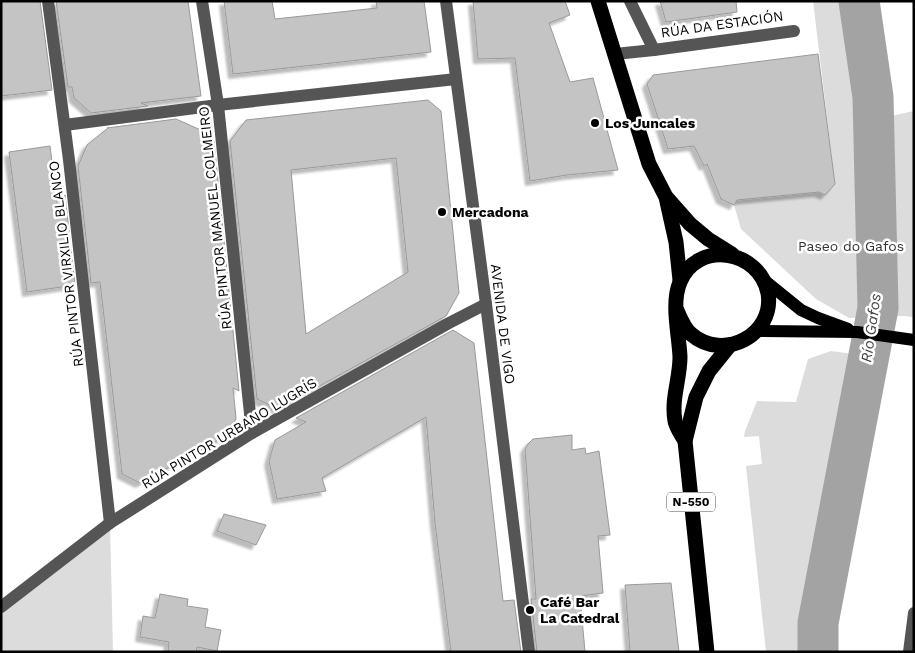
<svg xmlns="http://www.w3.org/2000/svg" width="915" height="653" font-family="'Work Sans',sans-serif">
<style>
.green{fill:#dcdcdc}
.lines{fill:none;stroke-linecap:round;stroke-linejoin:round}
.river{stroke:#a3a3a3;stroke-width:41}
.building{fill:#c4c4c4;stroke:#999;fill-rule:evenodd;filter:url(#shadow)}
.minor{stroke:#555;stroke-width:12}
.major{stroke:#000;stroke-width:12}
.highway{stroke:#000;stroke-width:15}
.poi-dot{fill:#000;stroke:#fff;stroke-width:2}
.labels{text-anchor:middle;dominant-baseline:central;stroke-width:5;stroke-linejoin:round;paint-order:stroke}
.shield{fill:#fff;stroke:#4c4c4c;stroke-width:1}
.shield-label{font-size:12px;font-weight:bold;fill:#000}
.street-label{font-size:14px;fill:#000;stroke:#fff}
.poi-label{font-size:14px;font-weight:bold;fill:#000;stroke:#fff;text-anchor:start}
.park-label{font-size:14px;fill:#333;stroke:#fff}
.water-label{font-size:15px;font-style:italic;fill:#444;stroke:#fff}
</style>
<defs>
<filter id="shadow"><feDropShadow dx="-4.5" dy="4.5" stdDeviation="1" flood-color="#0004"/></filter>
</defs>
<rect width="100%" height="100%" fill="#fff"/>
<g class="green">
<path d="M813,1h55l18,116 28,-6v206l-11,-1 -54,2 -33,-19 -75,-70 -7,-24 3,-5 82,-8 16,-8z"/>
<path d="M831,351l29,4 -48,253 1,44h-47l-20,-186 16,-2 -3,-28 -15,1 1,-6 12,-30 39,1 12,-43z"/>
<path d="M110,523l3,129h-112v-40z"/>
</g>
<g class="lines">
<path class="river" d="M818,652v-29l60,-315 -5,-211 -14,-96"/>
</g>
<g class="building">
<path d="M1,1h39l12,89 -51,6z"/>
<path d="M56,1h132l13,95 -60,7 7,3 -57,7 -17,-15 -2,-11h-4z"/>
<path d="M224,1h48l3,18 102,-11 -1,-7h48l7,51 -198,22z"/>
<path d="M473,1h92l5,14 -21,8 21,59 23,-4 25,92 -51,5 -37,6 -15,-123 -37,1z"/>
<path d="M660,1h76l1,11 -71,10z"/>
<path d="M818,54l17,130 -10,11 -6,-3 -82,8 -3,5 -13,-6 -14,-35 -3,2 -10,-20 -26,3 -21,-65 6,-9z"/>
<path d="M428,100l13,11 18,182 -13,23 -168,93 -21,-10 -27,-258 16,-21zM396,158l12,114 -102,62 -15,-164z"/>
<path d="M176,119l27,12 11,10 25,250 -6,-3 3,30 -4,12 -8,7 -84,46 -18,-9 -22,-192 -9,1 -13,-117 9,-21 21,-17h-1z"/>
<path d="M50,146l8,64 7,-15 10,90 -48,7 -18,-140z"/>
<path d="M453,330l21,13 29,258 11,-1 7,52h-70l-16,-129 -9,-106 -104,61 4,13 -49,8 -8,-38 6,-21 31,-18 -10,-4z"/>
<path d="M572,435v15l13,-2 1,6 13,-3 11,84 -12,1 5,57 -23,3 5,56h-48l-6,-53h5l-11,-150 3,-5 5,-5z"/>
<path d="M224,514l42,11 -10,20 -39,-14z"/>
<path d="M671,583l8,69h-49l-5,-67z"/>
<path d="M160,594l28,5 -1,7 21,3 -3,18 16,3 -4,21 -20,-4 -1,5h-28l1,-10 -29,-5 3,-21 12,2z"/>
</g>
<g class="lines">
<g class="minor">
<path d="M48,1l21,159 41,363"/>
<path d="M202,1l16,104 34,328"/>
<path d="M446,1l40,303 43,348"/>
<path d="M630,1l24,49"/>
<path d="M615,54l39,-4 140,-19"/>
<path d="M65,125l153,-20 238,-26"/>
<path d="M1,607l109,-84 142,-90 197,-110 37,-19"/>
<path d="M909,652l5,-39"/>
</g>
<g class="major">
<path d="M764,280l37,30 17,8 30,11"/>
<path d="M756,331l101,1 57,8"/>
</g>
<g class="highway">
<path d="M598,1l51,163 17,33 10,45 4,38"/>
<path d="M667,198l23,26 18,15 24,15"/>
<path d="M676,308c4,9 7,19 15,26 32,28 84,1 77,-41 -9,-44 -71,-53 -88,-11 -9,21 -1,52 0,75 0,22 -9,42 -5,64 1,7 7,14 10,20"/>
<path d="M707,652l-22,-211 11,-44 13,-26 21,-26"/>
</g>
</g>
<g class="poi-dot">
<circle cx="595" cy="123" r="5"/>
<circle cx="442" cy="212" r="5"/>
<circle cx="530" cy="610" r="5"/>
</g>
<g class="labels">
<rect class="shield" x="667" y="492.5" width="48" height="19" rx="4"/>
<g class="shield-label">
<text x="691" y="502">N-550</text>
</g>
<g class="street-label">
<text transform="translate(722 24) rotate(-8)">RÚA DA ESTACIÓN</text>
<text transform="translate(215 218) rotate(-96)">RÚA PINTOR MANUEL COLMEIRO</text>
<text transform="translate(66 264) rotate(-97)">RÚA PINTOR VIRXILIO BLANCO</text>
<text transform="translate(503 324) rotate(83)">AVENIDA DE VIGO</text>
<text transform="translate(229 433) rotate(-31)">RÚA PINTOR URBANO LUGRÍS</text>
</g>
<g class="poi-label">
<text x="605" y="123">Los Juncales</text>
<text x="452" y="212">Mercadona</text>
<text x="540" y="602">Café Bar<tspan x="540" dy="16">La Catedral</tspan></text>
</g>
<g class="park-label">
<text x="851" y="246">Paseo do Gafos</text>
</g>
<g class="water-label">
<text transform="translate(871 328) rotate(-82)">Río Gafos</text>
</g>
</g>
<rect width="915" height="653" fill="none" stroke="#000000" stroke-width="5"/>
</svg>
